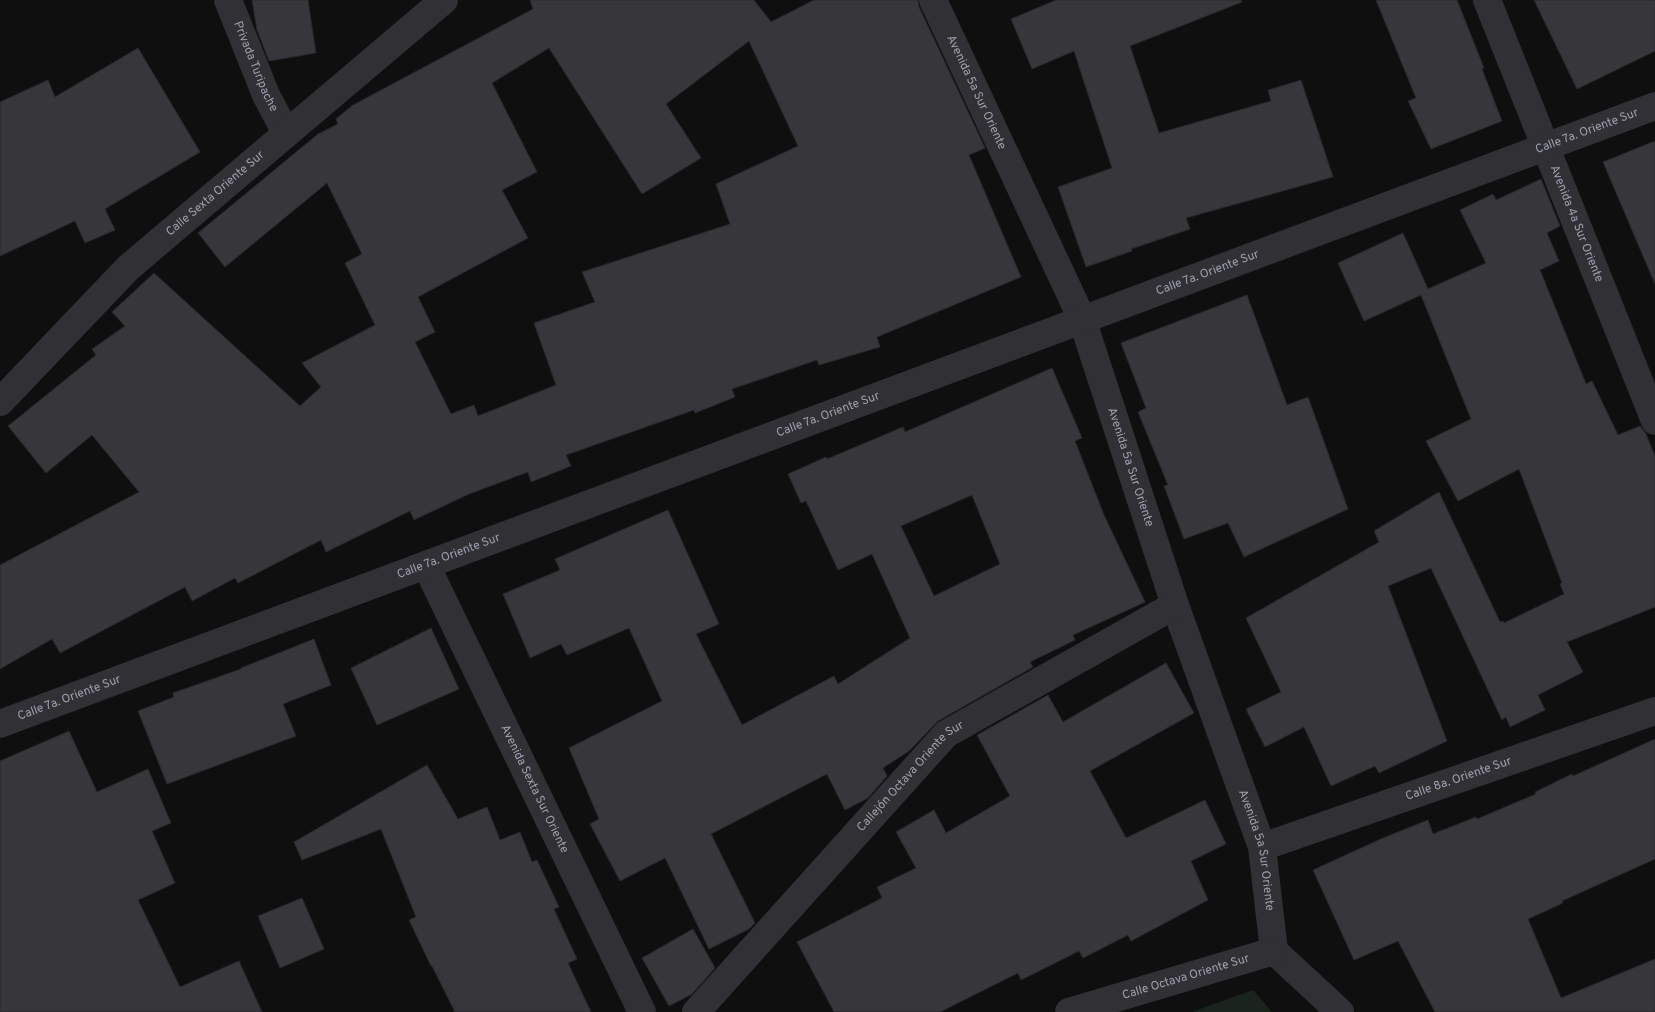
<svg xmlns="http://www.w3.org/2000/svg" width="1655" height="1012" font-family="Overpass,sans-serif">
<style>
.green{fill:#1b231d}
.building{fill:#36363b;stroke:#29292c;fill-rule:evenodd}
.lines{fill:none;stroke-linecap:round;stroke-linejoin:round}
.minor{stroke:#303035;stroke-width:28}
.labels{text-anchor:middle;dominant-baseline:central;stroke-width:4;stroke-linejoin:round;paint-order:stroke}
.street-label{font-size:12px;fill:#9fa1b2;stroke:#0a0a0b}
</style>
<rect width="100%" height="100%" fill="#0f0f10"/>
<path class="green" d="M1253,990l19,22h-80z"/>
<g class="building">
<path d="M252,0h56l8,53 -47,8 -12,-31z"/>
<path d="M530,0h224l17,22 43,-22h104l1,7 66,141 -16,7 52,122 -144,60 3,10 -61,18 -2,-5 -85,29 3,8 -40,16 -1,-3 -128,45 5,11 -40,16 -3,-10 -59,22 -55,26 -4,-9 -84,41 -5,-12 -83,43 -3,-5 -43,23 -7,-14 -125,66 -8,-14 -52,30v-104l139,-73 -47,-57 -46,38 -38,-47 88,-71 -4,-6 33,-23 -13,-14 42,-39 146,133 21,-19 -19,-24 73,-38 -30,-62 17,-9 -35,-71 -102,84 -27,-34 120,-99 20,-10 -2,-5 17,-14 180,-96zM749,41l49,105 -82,38 14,40 -148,48 13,30 -61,21 22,62 -78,31 -4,-11 -23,9 -36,-72 20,-10 -17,-35 110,-59 -26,-48 35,-18 -45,-89 57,-35 93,146 59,-36 -35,-54z"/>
<path d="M1056,0h185l1,2 -112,44 29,87 112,-32 -3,-11 33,-10 32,97 -147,41 4,11 -59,20 1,2 -46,16 -28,-80 54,-19 -38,-117 -42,18 -21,-50z"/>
<path d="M1376,0h81l27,68 -2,1 20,52 -71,28 -23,-48 8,-3z"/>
<path d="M1534,0h121v51l-78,38z"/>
<path d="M138,48l62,104 -95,57 10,21 -30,13 -10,-22 -75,35v-154l48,-22 7,17z"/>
<path d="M1655,141v143l-52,-122z"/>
<path d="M1541,179l19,47 -13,7 12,28 -19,9 46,114 6,-3 26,54 22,-9 6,8 9,22v151l-88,35 16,30 -45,23 7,15 -35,17 -4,-10 -4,3 -71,-152 -43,18 59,155 -68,32 -4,-7 -44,20 -27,-59 -39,20 -19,-38 35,-17 -35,-74 133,-76 -5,-11 65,-39 61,130 3,-1 1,2 60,-29 -4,-10 2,-1 -43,-114 -61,32 -32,-60 45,-22 -50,-124 -57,26 -26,-58 65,-30 25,56 58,-26 -26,-53 33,-16 3,6z"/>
<path d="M1247,295l40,110 21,-8 40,112 -104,48 -16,-34 -44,16 -20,-53 4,-1 -30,-73 8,-4 -25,-65z"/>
<path d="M1052,368l30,70 -7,3 29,74 41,87 -72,33 2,5 -45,22 3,5 -95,54 -29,30 -26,17 4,8 -19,22 -23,12 -18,-36 -116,60 44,89 -6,6 -40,20 -44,-91 -45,23 -30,-57 9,-5 -30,-71 93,-47 -33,-73 -62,27 -6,-11 -31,14 -27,-64 57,-24 -5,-11 113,-49 51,114 -23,10 46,91 92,-49 4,8 72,-46 -38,-84 -34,16 -32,-69 -5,2 -13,-29 38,-17 1,2 76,-32 2,5zM972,495l28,69 -66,32 -33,-70z"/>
<path d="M431,628l28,61 -82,36 -26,-57z"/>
<path d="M314,639l17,46 -48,19 13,32 -129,48 -29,-73 36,-14 -1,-4 68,-24v-1z"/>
<path d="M1166,663l28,50 -104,58 36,67 79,-38 21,44 -35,17 17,39 -77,41 -3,-6 -45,23 -4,-7 -58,29 -3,-7 -78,39h-106l-37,-70 85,-44 -5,-11 39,-19 -20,-36 38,-22 12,23 64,-37 -33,-61 71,-40 15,27z"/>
<path d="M69,731l28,61 51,-23 23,54 -19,8 23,52 -37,17 42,87 59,-26 23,51h-262v-251z"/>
<path d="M1655,739v120l-93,42 1,2 -35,16 33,79 94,-39v53h-220l-37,-71 -44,19 -41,-90 70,-32 45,-18 5,14 43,-17 1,2 59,-25 -1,-2 37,-18 1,2z"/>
<path d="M427,765l31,54 29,-12 13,33 20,-8 12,30 5,-2 22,47 -5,2 23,50 -9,4 23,49h-136l-23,-46h-1l-22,-46 7,-3 -35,-88 -79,31 -8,-18z"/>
<path d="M302,898l22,51 -44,19 -22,-52z"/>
<path d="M693,929l22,39 -23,26 -23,12 -27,-48z"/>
</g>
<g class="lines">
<g class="minor">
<path id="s1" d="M228,0l38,95 20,38"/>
<path id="s2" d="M933,0l149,319 93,286 87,242 12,104"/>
<path id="s3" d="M1487,0l168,421"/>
<path id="s4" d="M0,402l128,-134 316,-268"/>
<path id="s5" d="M426,565l216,447"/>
<path id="s6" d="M0,724l1655,-618"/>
<path id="s7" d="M1262,847l393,-136"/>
<path d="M1274,951l66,61"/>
<path id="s8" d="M696,1012l250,-278 229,-129"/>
<path id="s9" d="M1069,1012l205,-61"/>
</g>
</g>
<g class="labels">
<g class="street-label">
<text stroke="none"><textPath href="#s1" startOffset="72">Privada Turipache</textPath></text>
<text stroke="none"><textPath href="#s2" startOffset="102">Avenida 5a Sur Oriente</textPath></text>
<text stroke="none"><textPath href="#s6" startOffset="1694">Calle 7a. Oriente Sur</textPath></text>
<text stroke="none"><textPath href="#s4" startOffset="300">Calle Sexta Oriente Sur</textPath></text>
<text stroke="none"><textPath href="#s3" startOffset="241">Avenida 4a Sur Oriente</textPath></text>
<text stroke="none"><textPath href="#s6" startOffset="1289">Calle 7a. Oriente Sur</textPath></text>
<text stroke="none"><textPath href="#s6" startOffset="884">Calle 7a. Oriente Sur</textPath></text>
<text stroke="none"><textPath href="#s2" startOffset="508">Avenida 5a Sur Oriente</textPath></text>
<text stroke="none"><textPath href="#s6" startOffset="479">Calle 7a. Oriente Sur</textPath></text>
<text stroke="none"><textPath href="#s6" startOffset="74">Calle 7a. Oriente Sur</textPath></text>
<text stroke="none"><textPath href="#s8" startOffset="319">Callejón Octava Oriente Sur</textPath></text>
<text stroke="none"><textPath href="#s7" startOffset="208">Calle 8a. Oriente Sur</textPath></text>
<text stroke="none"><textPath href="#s5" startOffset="249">Avenida Sexta Sur Oriente</textPath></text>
<text stroke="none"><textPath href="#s2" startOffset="912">Avenida 5a Sur Oriente</textPath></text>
<text stroke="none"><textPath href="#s9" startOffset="122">Calle Octava Oriente Sur</textPath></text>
</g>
</g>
</svg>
